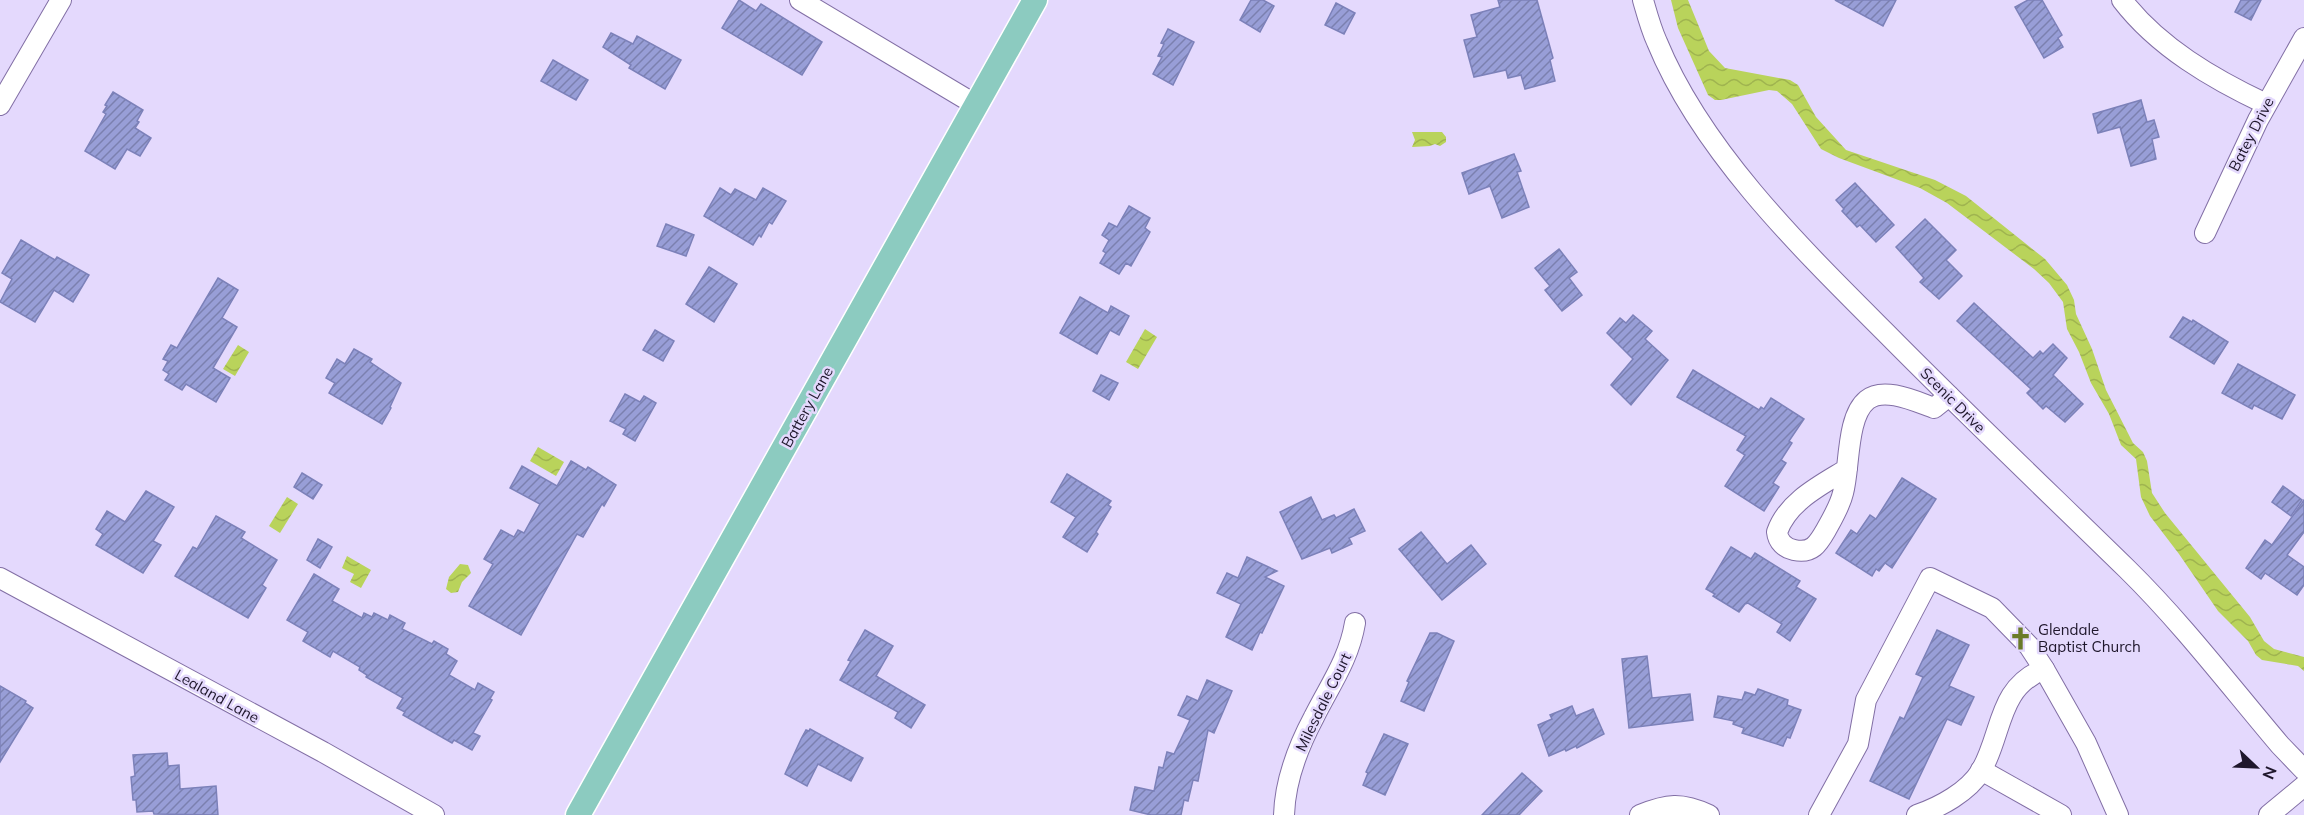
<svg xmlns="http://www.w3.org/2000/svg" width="2304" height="815" font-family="Mulish,sans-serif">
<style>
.water{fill:url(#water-waves)}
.building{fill:url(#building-hatch);stroke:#7c81b9;stroke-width:1.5}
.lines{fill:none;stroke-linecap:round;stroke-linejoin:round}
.minor-casing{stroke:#826fa5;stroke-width:22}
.major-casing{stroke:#fff;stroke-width:27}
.minor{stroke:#fff;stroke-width:20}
.major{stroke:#8ccbc0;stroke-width:24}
.labels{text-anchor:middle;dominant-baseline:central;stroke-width:5;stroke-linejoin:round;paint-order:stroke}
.street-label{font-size:15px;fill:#1f172c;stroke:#e4d9fd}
.poi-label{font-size:15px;fill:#1f172c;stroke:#e4d9fd;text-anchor:start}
</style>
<defs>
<pattern id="water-waves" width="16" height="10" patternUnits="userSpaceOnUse" patternTransform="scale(1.5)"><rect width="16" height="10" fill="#b9d35b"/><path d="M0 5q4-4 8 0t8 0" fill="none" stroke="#9fb44f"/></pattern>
<pattern id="building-hatch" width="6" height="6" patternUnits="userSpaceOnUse" patternTransform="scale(1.5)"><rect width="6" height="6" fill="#989ed7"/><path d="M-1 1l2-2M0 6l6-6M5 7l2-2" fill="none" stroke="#7b80af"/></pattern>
</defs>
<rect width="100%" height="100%" fill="#e4d9fd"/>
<g class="water">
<path d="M1671,0h17l21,51 16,17 65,12 8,5 18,32 30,33 89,30 31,16 79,63 22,26 7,15 2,14 16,35 14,41 27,53 10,9 4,9 5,32 13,20 85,104 14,24 10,8 30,8v14l-6,-5 -36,-6 -6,-5 -8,-14 -30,-30 -39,-57 -29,-38 -9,-19 -5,-38 -15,-14 -12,-31 -18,-31 -12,-31 -12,-23 -4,-27 -14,-19 -15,-14 -87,-66 -27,-15 -81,-30 -18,-9 -29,-45 -15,-13 -8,-1 -48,10h-6l-7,-5 -30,-67z"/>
<path d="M1412,132h30l4,5v5l-6,4 -5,-2 -5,2 -18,1 3,-7z"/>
<path d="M1145,329l12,8 -19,32 -12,-7z"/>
<path d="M238,345l11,7 -14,24 -12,-7z"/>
<path d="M538,447l26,15 -8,14 -26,-15z"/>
<path d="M287,497l11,7 -18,29 -11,-7z"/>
<path d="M347,556l24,14 -10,18 -11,-6 4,-8 -12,-6z"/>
<path d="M460,564l8,1 3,8 -9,9 -4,10 -7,1 -5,-4 3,-12z"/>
</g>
<g class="building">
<path d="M739,0l17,11 5,-7 61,38 -20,33 -80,-47z"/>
<path d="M1251,0h12l11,6 -14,26 -20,-12z"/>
<path d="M1498,0h39l16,58 -3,2 5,21 -30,8 -4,-14 -13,3 -2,-8 -32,7 -10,-37 13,-3 -6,-22 29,-8z"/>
<path d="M1835,0h61l-13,26z"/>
<path d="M2028,0h14l20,35 -4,3 5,9 -19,11 -29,-51z"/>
<path d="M2241,0h20l-10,20 -16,-8z"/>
<path d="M1336,3l19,10 -11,21 -19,-9z"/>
<path d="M1168,29l26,13 -21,43 -20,-11 9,-17 -4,-1 6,-12 -3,-1z"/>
<path d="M611,33l22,11 4,-8 44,24 -16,29 -36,-21 2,-3 -28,-18z"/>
<path d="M553,60l35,20 -12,20 -35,-19z"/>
<path d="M113,92l30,18 -6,11 2,1 -4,6 16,10 -11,18 -13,-7 -12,20 -30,-18 21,-37 -3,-2 4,-6 -2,-1z"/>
<path d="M2141,100l6,22 7,-2 5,17 -7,2 4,20 -25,7 -11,-39 -22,6 -5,-19z"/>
<path d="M1514,154l7,17 -4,1 12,35 -27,11 -12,-32 -21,8 -7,-21z"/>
<path d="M1855,183l39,42 -18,17 -16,-17 -3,2 -15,-16 2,-2 -8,-9z"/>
<path d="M720,188l11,7 4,-6 21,11 7,-12 23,13 -14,23 -3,-2 -8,15 -2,-2 -6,10 -49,-29z"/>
<path d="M1129,206l21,12 -5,10 5,4 -19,34 -5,-3 -7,11 -19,-11 6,-10 -3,-2 6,-11 -7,-5 7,-12 8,4z"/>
<path d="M1925,219l31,31 -10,10 16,16 -23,23 -19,-17 4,-4 -28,-31z"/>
<path d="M666,224l28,11 -8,21 -29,-10z"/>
<path d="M21,240l34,20 2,-3 32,18 -16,27 -19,-12 -19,32 -35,-20 12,-23 -10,-6z"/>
<path d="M1559,249l18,23 -8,6 13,17 -20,16 -17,-21 5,-4 -15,-18z"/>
<path d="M709,267l28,17 -23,38 -28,-18z"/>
<path d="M218,278l20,12 -16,28 15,9 -24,41 17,10 -14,24 -30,-18 -4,6 -17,-10 4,-6 -6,-4 5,-9 -5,-2 8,-14 6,3z"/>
<path d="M1080,297l28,16 3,-7 18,10 -10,19 -9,-5 -13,24 -37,-21z"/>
<path d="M1974,303l59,55 7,-7 3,3 10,-10 14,14 -14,17 30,29 -18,18 -19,-16 -3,3 -16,-16 4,-4 -74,-68z"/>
<path d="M1633,315l19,16 -7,8 23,21 -37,45 -20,-20 22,-26 -26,-26 13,-15 6,5z"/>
<path d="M2183,317l9,5 1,-2 35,22 -14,22 -44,-27z"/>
<path d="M655,330l19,11 -11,20 -20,-11z"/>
<path d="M354,349l18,10 -2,3 31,21 -11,24 1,1 -9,16 -53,-31 6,-10 -9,-5 11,-19 8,5z"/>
<path d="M2238,364l57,31 -13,24 -28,-14 -2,4 -30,-16z"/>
<path d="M1693,370l66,40 2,-3 3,2 7,-11 33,21 -15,22 3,2 -11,17 5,3 -13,20 6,4 -15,24 -39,-25 20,-31 -8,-5 9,-14 -69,-39z"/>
<path d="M1101,375l17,8 -9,17 -16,-9z"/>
<path d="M625,394l15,8 4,-6 12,7 -21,38 -12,-7 3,-5 -16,-8z"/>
<path d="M571,461l15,9 2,-3 28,18 -12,21 -2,-2 -19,33 -6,-3 -56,101 -52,-29 24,-42 -9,-5 17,-29 13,7 4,-7 6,3 16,-29 -30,-16 12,-22 35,20z"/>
<path d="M302,473l20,12 -9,14 -19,-12z"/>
<path d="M1067,474l44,27 -3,4 3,2 -15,25 2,2 -11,18 -24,-15 13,-20 -25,-15z"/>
<path d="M1902,478l34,21 -44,69 -7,-5 -6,8 -3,-2 -4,7 -36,-23 15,-23 6,4 13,-19 6,4z"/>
<path d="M2283,486l19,14 -11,16 -19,-14z"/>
<path d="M146,491l28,16 -21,34 8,4 -18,28 -47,-28 7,-11 -7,-5 11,-18 18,11z"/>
<path d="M1311,497l11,23 12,-5 2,3 18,-9 11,22 -16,7 3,6 -20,9 -2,-5 -28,11 -22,-47z"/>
<path d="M2304,500v32l-17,23 17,12v18l-7,10 -32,-22 -4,6 -15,-11 19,-28 7,5z"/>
<path d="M216,516l29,16 -4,6 36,22 -15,25 4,3 -18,30 -73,-42 18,-29 4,2z"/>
<path d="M1421,532l26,32 24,-19 15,19 -44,36 -43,-51z"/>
<path d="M318,539l14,8 -12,21 -13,-8z"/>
<path d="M1731,547l20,12 4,-6 45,28 -4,6 20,12 -26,42 -13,-9 5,-8 -34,-21 -3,1 -6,8 -26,-16 2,-2 -9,-5z"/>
<path d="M1247,557l30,14 -12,6 19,9 -22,47 -2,-1 -8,18 -26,-13 15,-33 -24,-11 10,-20 11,5z"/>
<path d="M314,574l25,15 -7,12 30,17 2,-5 8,4 2,-4 14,7 2,-5 15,8 -3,6 30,15 2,-3 14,8 -2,5 11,7 -8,14 26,15 3,-7 16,9 -4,7 2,1 -19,33 7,3 -8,14 -18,-10 -2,3 -49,-28 2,-3 -8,-4 6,-10 -37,-21 1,-2 -8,-5 1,-3 -27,-16 -3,6 -27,-16 5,-9 -21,-12z"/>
<path d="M865,630l28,16 -17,30 49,29 -14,23 -16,-10 3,-6 -58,-32 11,-19 -3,-1z"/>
<path d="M1937,630l32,15 -20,41 25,11 -13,28 -14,-6 -38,80 -39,-18 30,-64 4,2 19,-42 -7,-3z"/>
<path d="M1430,633h7l17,8 -30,70 -23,-10 8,-19 -2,-1z"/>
<path d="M1647,656l5,42 38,-4 3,26 -64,8 -7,-69z"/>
<path d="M1207,680l25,11 -18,42 -6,-3 -10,51 -5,-1 -5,21 -4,-1 -3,15h-30l-21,-5 5,-23 19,4 5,-24 4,1 4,-16 7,2 16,-34 -12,-5 9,-19 11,5z"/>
<path d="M0,686l26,15 -1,2 8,5 -33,54z"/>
<path d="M1758,689l30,11 -1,5 14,5 -11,28 -3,-1 -4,9 -41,-13 2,-5 -11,-4 1,-3 -20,-4 4,-21 24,4 3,-8 10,3z"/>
<path d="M1572,706l4,10 17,-7 11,25 -27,14 -1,-2 -10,5 -1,-2 -16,7 -11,-31 14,-6 -2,-4z"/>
<path d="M810,729l53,29 -12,23 -33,-17 -11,22 -22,-12 16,-35 5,-9 3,1z"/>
<path d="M1384,734l24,10 -23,51 -22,-10 5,-12 -2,-1z"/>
<path d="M167,753l1,13 11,-1 1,24 36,-3 2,29 -64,-1 -1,-3 -16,1 -1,-12h-3l-2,-23 4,-1 -2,-21z"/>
<path d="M1522,773l20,18 -23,24h-37z"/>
</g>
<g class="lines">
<defs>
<g id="minor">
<path d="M800,0l176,105"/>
<path d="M1643,0c4,14 8,29 14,42 45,110 146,208 229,291 79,80 160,157 241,236 55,54 103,117 153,176l24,25"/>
<path d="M2122,0c36,47 91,79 144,104"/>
<path d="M0,105l61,-105"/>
<path d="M2205,233l53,-113 46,-82"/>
<path d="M1847,469c-26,16 -59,32 -70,63 1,10 8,16 17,18 18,4 24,-6 32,-20 6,-11 14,-24 17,-37 7,-25 3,-76 24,-93 17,-14 50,2 67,8l15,-12"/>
<path d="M0,578l323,174 111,63"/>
<path d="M2044,669l42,74 32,72"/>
<path d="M1981,770l80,45"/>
<path d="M1284,815c1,-34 14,-68 30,-98 16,-32 35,-58 41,-94"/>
<path d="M1640,815c27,-11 41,-13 69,0"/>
<path d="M1819,815l39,-71 8,-44 64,-122 62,30 37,38 15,23c-47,19 -41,64 -63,102 -13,21 -41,36 -64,44"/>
<path d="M2269,815l35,-29"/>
</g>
<path id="major" d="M578,815l457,-815"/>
</defs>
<use href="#minor" class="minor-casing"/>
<use href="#major" class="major-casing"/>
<use href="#minor" class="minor"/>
<use href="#major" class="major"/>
</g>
<defs>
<symbol id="church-bare" viewBox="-9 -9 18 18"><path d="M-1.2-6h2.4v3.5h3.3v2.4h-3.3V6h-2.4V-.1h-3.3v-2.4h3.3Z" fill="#6a7b29" stroke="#e4d9fd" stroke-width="2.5" paint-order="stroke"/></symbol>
</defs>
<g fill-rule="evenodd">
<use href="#church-bare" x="2004" y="622" width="33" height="33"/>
</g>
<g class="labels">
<g class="street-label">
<text transform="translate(2251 134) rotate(-63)">Batey Drive</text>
<text transform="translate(1953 400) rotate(45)">Scenic Drive</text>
<text transform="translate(807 407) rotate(-61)">Battery Lane</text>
<text transform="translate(217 696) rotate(29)">Lealand Lane</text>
<text transform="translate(1323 702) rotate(-64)">Milesdale Court</text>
</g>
<g class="poi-label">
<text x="2038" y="629">Glendale<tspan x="2038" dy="17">Baptist Church</tspan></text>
</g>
</g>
<g transform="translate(2256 767) rotate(113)" stroke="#e4d9fd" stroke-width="4.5" paint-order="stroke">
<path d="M0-4.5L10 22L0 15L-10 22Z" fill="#1f172c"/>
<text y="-9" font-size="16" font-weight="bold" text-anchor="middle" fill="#1f172c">N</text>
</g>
</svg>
